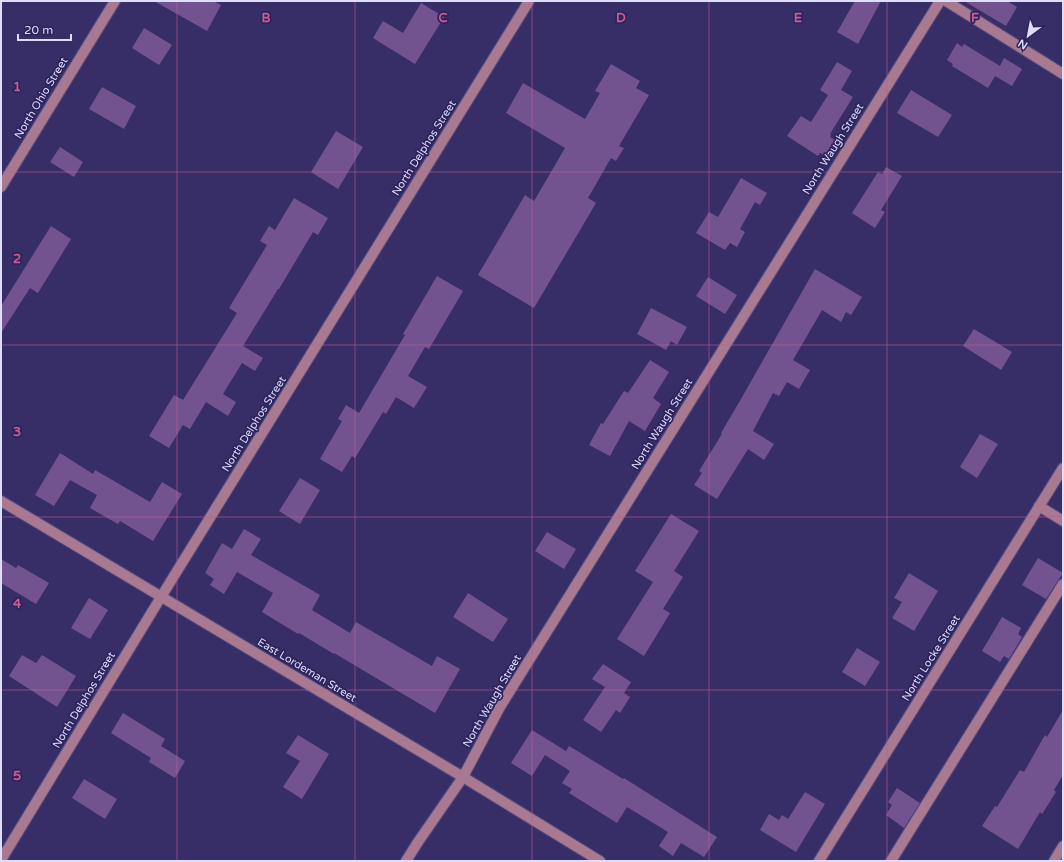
<svg xmlns="http://www.w3.org/2000/svg" width="1064" height="862" font-family="'Varela Round',sans-serif">
<style>
.building{fill:#73538f}
.lines{fill:none;stroke-linecap:round;stroke-linejoin:round}
.minor-casing{stroke:#524a7f;stroke-width:12}
.minor{stroke:#a87990;stroke-width:10}
.grid{fill:none;stroke:#cc5d93;stroke-width:1;stroke-opacity:0.55}
.labels{text-anchor:middle;dominant-baseline:central;stroke-width:3.5;stroke-linejoin:round;paint-order:stroke}
.street-label{font-size:11px;fill:#deddfa;stroke:#2e235d}
.grid-label{font-size:13px;text-anchor:middle;font-weight:bold;fill:#cc5d93;stroke:#2e235d;stroke-width:3.5;stroke-linejoin:round;paint-order:stroke}
</style>
<rect width="100%" height="100%" fill="#372e68"/>
<g class="building">
<path d="M154,1h59l8,4 -14,26z"/>
<path d="M855,1h26l-23,43 -21,-12z"/>
<path d="M964,1h43l10,6 -11,19z"/>
<path d="M421,3l23,14 -29,47 -42,-26 10,-17 20,12z"/>
<path d="M144,28l28,17 -13,20 -27,-17z"/>
<path d="M957,43l5,4 2,-3 36,22 4,-8 18,11 -10,17 -17,-10 -7,12 -36,-22 1,-2 -6,-4z"/>
<path d="M837,62l15,9 -11,19 12,7 -23,37 1,1 -1,2 5,3 -10,16 -5,-3 -2,3 -31,-20 14,-20 10,6 17,-27 -8,-5z"/>
<path d="M611,64l29,17 -4,7 13,7 -30,51 5,2 -8,13 -5,-3 -23,40 8,5 -62,105 -56,-33 47,-80 9,6 31,-53 -59,-35 17,-30 62,36 15,-26 -5,-2z"/>
<path d="M102,87l34,19 -12,23 -35,-20z"/>
<path d="M911,90l41,25 -14,22 -41,-24z"/>
<path d="M336,131l27,16 -25,42 -27,-17z"/>
<path d="M60,147l23,15 -9,15 -24,-15z"/>
<path d="M886,167l16,9 -21,34 4,2 -10,16 -23,-15 26,-41 4,2z"/>
<path d="M741,178l26,15 -7,12 -5,-3 -15,27 5,3 -8,15 -7,-4 -5,7 -29,-17 13,-21 9,5z"/>
<path d="M294,198l34,20 -10,17 -5,-3 -34,57h-1l-35,57 20,12 -8,13 -13,-8 -19,31 13,8 -8,14 -22,-14 -16,27 -7,-4 -14,23 -20,-12 25,-41 9,5 54,-87 -8,-5 38,-63 -7,-4 9,-15 6,4z"/>
<path d="M51,226l20,13 -33,54 -8,-5 -29,45v-27z"/>
<path d="M815,269l47,28 -11,18 -5,-3 -5,10 -19,-12 -29,50 17,10 -11,19 -12,-7 -8,14 -6,-3 -20,38 21,13 -10,16 -16,-11 -31,50 -23,-14 8,-12 -3,-2 23,-37 -1,-1 20,-34z"/>
<path d="M437,276l26,15 -34,58 -4,-2 -17,29 19,11 -13,21 -18,-11 -10,17 -3,-2 -28,46 -3,-2 -10,16 -22,-13 22,-38 -4,-2 8,-14 13,8 46,-78 -2,-1z"/>
<path d="M708,277l29,18 -12,19 -29,-18z"/>
<path d="M651,308l36,19 -10,18 -6,-4 -5,9 -29,-16z"/>
<path d="M974,329l38,23 -11,18 -38,-24z"/>
<path d="M650,360l19,12 -16,26 8,6 -16,27 -16,-10 -19,35 -21,-11 12,-22 2,1 21,-33 4,2z"/>
<path d="M980,434l18,10 -21,34 -17,-11z"/>
<path d="M60,453l33,21 2,-4 55,32 12,-20 20,12 -29,47 -33,-20 -2,3 -28,-16 7,-13 -27,-15 -16,26 -19,-11z"/>
<path d="M300,478l20,12 -20,34 -21,-13z"/>
<path d="M671,514l28,17 -25,40 9,6 -20,32 7,4 -26,43 -27,-17 36,-57 -18,-11z"/>
<path d="M244,529l17,10 -10,16 69,40 -8,15 38,23 6,-11 76,44 5,-10 23,13 -25,44 -64,-38 -37,-22v1l-35,-21 -1,1 -36,-22 11,-19 -36,-21 -13,22 -14,-9 4,-6 -9,-6 17,-30 10,6z"/>
<path d="M547,532l29,17 -12,20 -29,-18z"/>
<path d="M1038,558l25,15 -17,26 -24,-14z"/>
<path d="M1,559l15,9 2,-3 31,18 -13,21 -35,-21z"/>
<path d="M909,573l29,18 -24,40 -22,-13 10,-16 -8,-4z"/>
<path d="M468,593l40,26 -15,23 -40,-25z"/>
<path d="M89,598l19,12 -18,29 -19,-11z"/>
<path d="M1002,617l19,11 -3,6 4,3 -13,22 -5,-3 -4,6 -18,-11z"/>
<path d="M857,648l23,14 -15,24 -23,-14z"/>
<path d="M22,655l14,8 6,-8 34,21 -19,31 -48,-31z"/>
<path d="M603,664l28,18 -7,11 6,4 -10,16 -4,-3 -15,22 -18,-12 22,-33 -13,-8z"/>
<path d="M1063,710v65l-9,15 2,2 -14,22 -2,-2 -22,37 -36,-23 13,-20 2,1 23,-37 4,2 21,-37 2,2z"/>
<path d="M123,713l42,26 -4,7 24,15 -10,17 -26,-16 2,-4 -40,-25z"/>
<path d="M532,730l34,21 3,-5 54,33 1,-1 93,59 -13,20 -23,-14 -8,13 -14,-10 9,-14 -41,-25 -10,16 -48,-30 3,-4 -10,-6 8,-12 -25,-16 -13,21 -21,-13z"/>
<path d="M298,735l31,19 -27,45 -19,-12 17,-26 -14,-8z"/>
<path d="M84,779l33,20 -12,20 -33,-21z"/>
<path d="M897,788l23,15 -16,25 -18,-13 6,-10 -4,-3z"/>
<path d="M805,792l20,12 -29,48 -36,-22 9,-16 10,6 3,-5 6,4z"/>
</g>
<g class="lines">
<defs>
<g id="minor">
<path d="M946,1l117,73"/>
<path d="M1,187l114,-186"/>
<path d="M1,501l462,276 137,84"/>
<path d="M1039,506l24,15"/>
<path d="M1,860l160,-263 368,-596"/>
<path d="M406,861l12,-19 45,-65 37,-70 440,-706"/>
<path d="M819,861l244,-393"/>
<path d="M891,861l172,-277"/>
<path d="M1054,861l9,-15"/>
</g>
</defs>
<use href="#minor" class="minor-casing"/>
<use href="#minor" class="minor"/>
</g>
<path class="grid" d="M177,1v860M355,1v860M532,1v860M709,1v860M887,1v860M1,172h1062M1,345h1062M1,517h1062M1,690h1062"/>
<g class="labels">
<g class="street-label">
<text transform="translate(41 98) rotate(-59)">North Ohio Street</text>
<text transform="translate(424 148) rotate(-58)">North Delphos Street</text>
<text transform="translate(833 149) rotate(-58)">North Waugh Street</text>
<text transform="translate(254 424) rotate(-58)">North Delphos Street</text>
<text transform="translate(662 424) rotate(-58)">North Waugh Street</text>
<text transform="translate(931 658) rotate(-58)">North Locke Street</text>
<text transform="translate(307 670) rotate(31)">East Lordeman Street</text>
<text transform="translate(84 700) rotate(-59)">North Delphos Street</text>
<text transform="translate(492 701) rotate(-60)">North Waugh Street</text>
</g>
</g>
<g class="grid-label">
<text x="266" y="22">B</text>
<text x="443" y="22">C</text>
<text x="621" y="22">D</text>
<text x="798" y="22">E</text>
<text x="975" y="22">F</text>
<text x="17" y="91">1</text>
<text x="17" y="263">2</text>
<text x="17" y="436">3</text>
<text x="17" y="608">4</text>
<text x="17" y="780">5</text>
</g>
<rect width="1064" height="862" fill="none" stroke="#deddfa" stroke-width="4"/>
<g transform="translate(1028 36) rotate(212)" stroke="#2e235d" stroke-width="3" paint-order="stroke">
<path d="M0-3L7 15L0 10L-7 15Z" fill="#deddfa"/>
<text y="-6" font-size="11" font-weight="bold" text-anchor="middle" fill="#deddfa">N</text>
</g>
<path d="M18 34v6h53v-6" fill="none" stroke="#deddfa" stroke-width="2"/>
<text x="24" y="34" font-size="12" fill="#deddfa" stroke="#2e235d" stroke-width="3" paint-order="stroke">20 m</text>
</svg>
